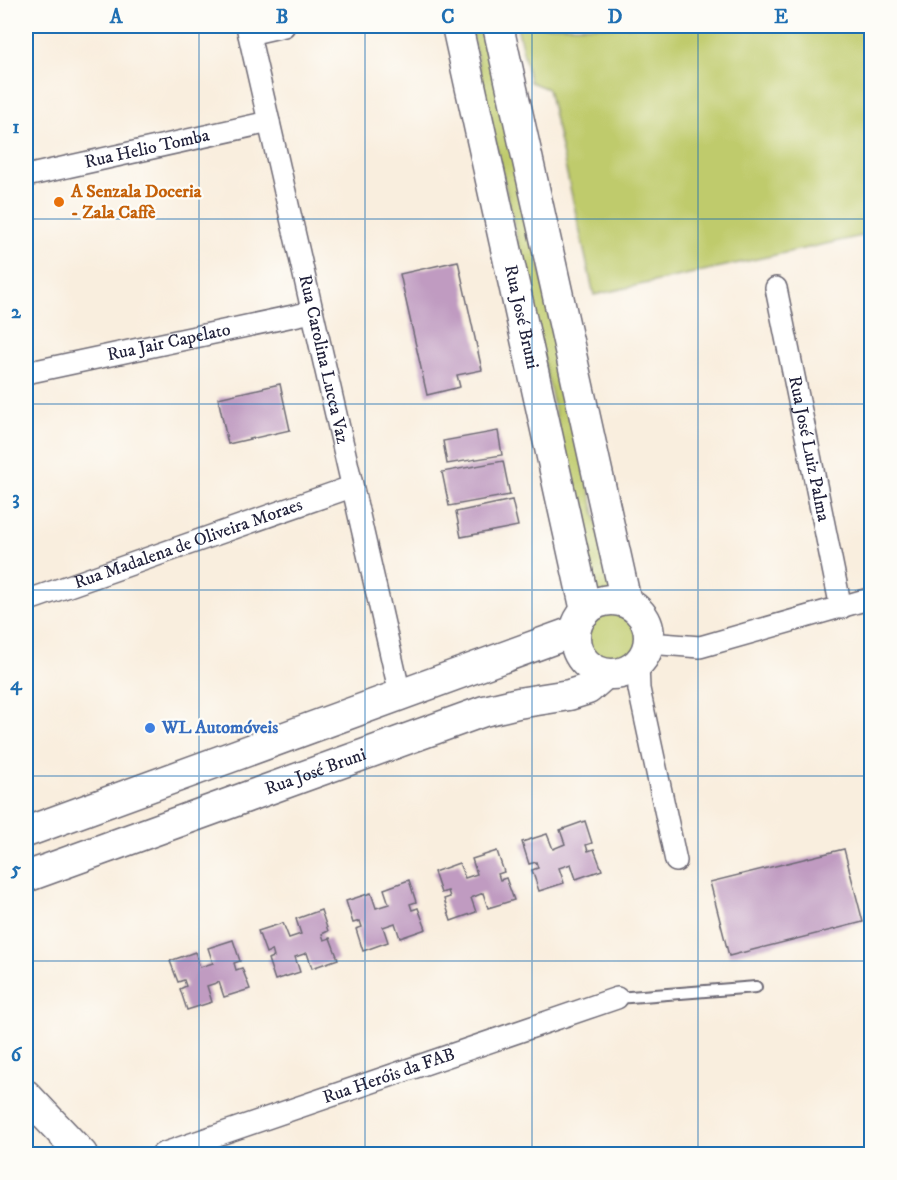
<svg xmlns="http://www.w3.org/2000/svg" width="897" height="1180" font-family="'IM FELL DW Pica',serif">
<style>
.green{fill:#bfcb6c;stroke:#707654;stroke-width:1.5}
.building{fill:#c09bc1}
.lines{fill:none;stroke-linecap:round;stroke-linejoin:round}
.lane-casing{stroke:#6d6974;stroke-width:14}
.street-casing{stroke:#6d6974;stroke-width:24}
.secondary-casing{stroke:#6d6974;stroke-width:33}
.lane{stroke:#fff;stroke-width:10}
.street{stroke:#fff;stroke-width:21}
.secondary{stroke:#fff;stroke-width:30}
.grid{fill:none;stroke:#1f6fb2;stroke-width:1.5;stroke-opacity:0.55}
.food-dot{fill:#e8710a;stroke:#fdfcf7;stroke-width:2}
.shop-dot{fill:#3f7fe0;stroke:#fdfcf7;stroke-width:2}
.labels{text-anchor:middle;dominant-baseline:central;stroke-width:4.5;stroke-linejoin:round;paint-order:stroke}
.street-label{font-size:18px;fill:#22223b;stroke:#fdfcf7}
.food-label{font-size:18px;font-weight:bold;fill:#c56008;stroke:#fdfcf7;text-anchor:start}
.shop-label{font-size:18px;font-weight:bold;fill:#366cbe;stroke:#fdfcf7;text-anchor:start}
.neatline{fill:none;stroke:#1f6fb2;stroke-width:2}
.grid-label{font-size:20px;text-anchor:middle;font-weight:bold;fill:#1f6fb2}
</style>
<rect width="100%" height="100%" fill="#fdfcf7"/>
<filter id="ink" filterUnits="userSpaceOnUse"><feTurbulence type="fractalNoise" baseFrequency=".0167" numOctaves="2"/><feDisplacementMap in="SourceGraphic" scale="12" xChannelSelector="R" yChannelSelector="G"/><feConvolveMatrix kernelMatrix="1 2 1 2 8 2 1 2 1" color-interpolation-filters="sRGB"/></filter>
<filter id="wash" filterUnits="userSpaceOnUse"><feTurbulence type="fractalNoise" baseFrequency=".008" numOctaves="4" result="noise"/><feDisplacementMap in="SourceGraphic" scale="24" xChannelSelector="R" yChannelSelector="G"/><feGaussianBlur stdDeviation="1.35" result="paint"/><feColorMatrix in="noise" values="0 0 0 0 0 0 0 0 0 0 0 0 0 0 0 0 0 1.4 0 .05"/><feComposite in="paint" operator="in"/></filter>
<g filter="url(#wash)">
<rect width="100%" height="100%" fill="#f9eede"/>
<g class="green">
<path d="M470,26h16l127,568 -17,3z"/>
<path d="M517,26h354v208l-277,61 -46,-206 -18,-7z"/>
<circle cx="613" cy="638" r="27"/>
</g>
<g id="blocks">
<g class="building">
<path d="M458,261l24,109 -25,5 3,12 -33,8 -27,-121z"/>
<path d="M280,384l10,46 -62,14 -10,-46z"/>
<path d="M498,431l4,24 -55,9 -4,-23z"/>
<path d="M503,461l7,34 -61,11 -7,-34z"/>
<path d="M512,500l6,26 -57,11 -5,-25z"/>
<path d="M585,821l7,22 -6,2 2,6 6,-2 8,21 -26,9 -5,-15 -12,4 5,15 -25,8 -7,-21 6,-2 -2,-6 -7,2 -7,-22 25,-8 6,15 12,-5 -5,-14z"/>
<path d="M844,849l19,73 -134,34 -19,-74z"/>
<path d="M497,851l7,21 -6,2 2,6 6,-2 8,22 -26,8 -5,-15 -12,5 5,14 -25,9 -7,-22 6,-2 -2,-6 -7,2 -7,-21 25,-9 6,15 12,-4 -5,-15z"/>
<path d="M409,880l7,22 -6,2 2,6 6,-2 8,21 -26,9 -5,-15 -12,4 5,15 -25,9 -7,-22 6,-2 -2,-6 -7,2 -7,-22 25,-8 5,15 13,-4 -5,-15z"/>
<path d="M321,910l7,21 -6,3 2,6 6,-2 8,21 -26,9 -5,-15 -12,4 5,15 -25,8 -7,-21 6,-2 -2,-7 -6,3 -8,-22 25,-8 6,15 12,-4 -5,-15z"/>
<path d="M233,940l7,21 -6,2 2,7 6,-2 8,21 -26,8 -5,-15 -12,4 5,16 -25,8 -7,-21 6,-3 -2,-6 -6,2 -8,-21 25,-9 5,15 13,-4 -5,-15z"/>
</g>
</g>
</g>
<g filter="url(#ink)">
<use href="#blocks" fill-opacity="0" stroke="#6d6974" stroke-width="1.5"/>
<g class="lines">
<defs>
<path id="lane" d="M617,998l139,-11"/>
<g id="street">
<path id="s1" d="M247,26l153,668"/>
<path d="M249,34l35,-8"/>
<path id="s2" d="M26,176l243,-54"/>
<path id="s3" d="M776,288l65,320"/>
<path id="s4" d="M26,373l286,-61"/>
<path id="s5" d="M26,601l325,-114"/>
<path d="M649,643l51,4 172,-49"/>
<path d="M638,664l1,25 37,172"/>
<path id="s6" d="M162,1154l455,-156"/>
</g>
<g id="secondary">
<path id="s7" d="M457,26l129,585"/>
<path d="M498,26l128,576"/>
<circle cx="612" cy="637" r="37"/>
<path d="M26,832l549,-201"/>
<path id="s8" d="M26,877l458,-166 34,-8 51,-8 19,-6 17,-15"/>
<path d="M26,1095l56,59"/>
</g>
</defs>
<use href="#lane" class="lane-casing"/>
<use href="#street" class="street-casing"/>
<use href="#secondary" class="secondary-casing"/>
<use href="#lane" class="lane"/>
<use href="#street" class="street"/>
<use href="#secondary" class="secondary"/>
</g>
</g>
<path class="grid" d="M199,26v1128M365,26v1128M532,26v1128M698,26v1128M26,219h846M26,404h846M26,590h846M26,776h846M26,961h846"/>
<circle class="food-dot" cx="59" cy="202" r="6"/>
<circle class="shop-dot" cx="150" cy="728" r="6"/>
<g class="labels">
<g class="street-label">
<text stroke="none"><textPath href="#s2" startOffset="124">Rua Helio Tomba</textPath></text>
<text stroke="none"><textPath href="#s7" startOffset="298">Rua José Bruni</textPath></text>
<text stroke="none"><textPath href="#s4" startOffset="146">Rua Jair Capelato</textPath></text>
<text stroke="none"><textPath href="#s1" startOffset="342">Rua Carolina Lucca Vaz</textPath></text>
<text stroke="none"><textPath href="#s3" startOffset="164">Rua José Luiz Palma</textPath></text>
<text stroke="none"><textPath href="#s5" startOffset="172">Rua Madalena de Oliveira Moraes</textPath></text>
<text stroke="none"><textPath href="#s8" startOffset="308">Rua José Bruni</textPath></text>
<text stroke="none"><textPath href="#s6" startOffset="240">Rua Heróis da FAB</textPath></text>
</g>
<g class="food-label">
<text x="71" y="192">A Senzala Doceria<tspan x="71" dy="21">- Zala Caffè</tspan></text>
</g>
<g class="shop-label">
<text x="162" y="728">WL Automóveis</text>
</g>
</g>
<rect width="897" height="1180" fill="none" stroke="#fdfcf7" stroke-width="66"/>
<rect x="33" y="33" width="831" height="1114" class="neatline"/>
<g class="grid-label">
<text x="116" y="23">A</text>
<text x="282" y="23">B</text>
<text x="448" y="23">C</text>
<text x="615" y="23">D</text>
<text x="781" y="23">E</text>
<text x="16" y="133">1</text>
<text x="16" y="318">2</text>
<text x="16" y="504">3</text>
<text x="16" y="690">4</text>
<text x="16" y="875">5</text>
<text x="16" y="1061">6</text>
</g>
</svg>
